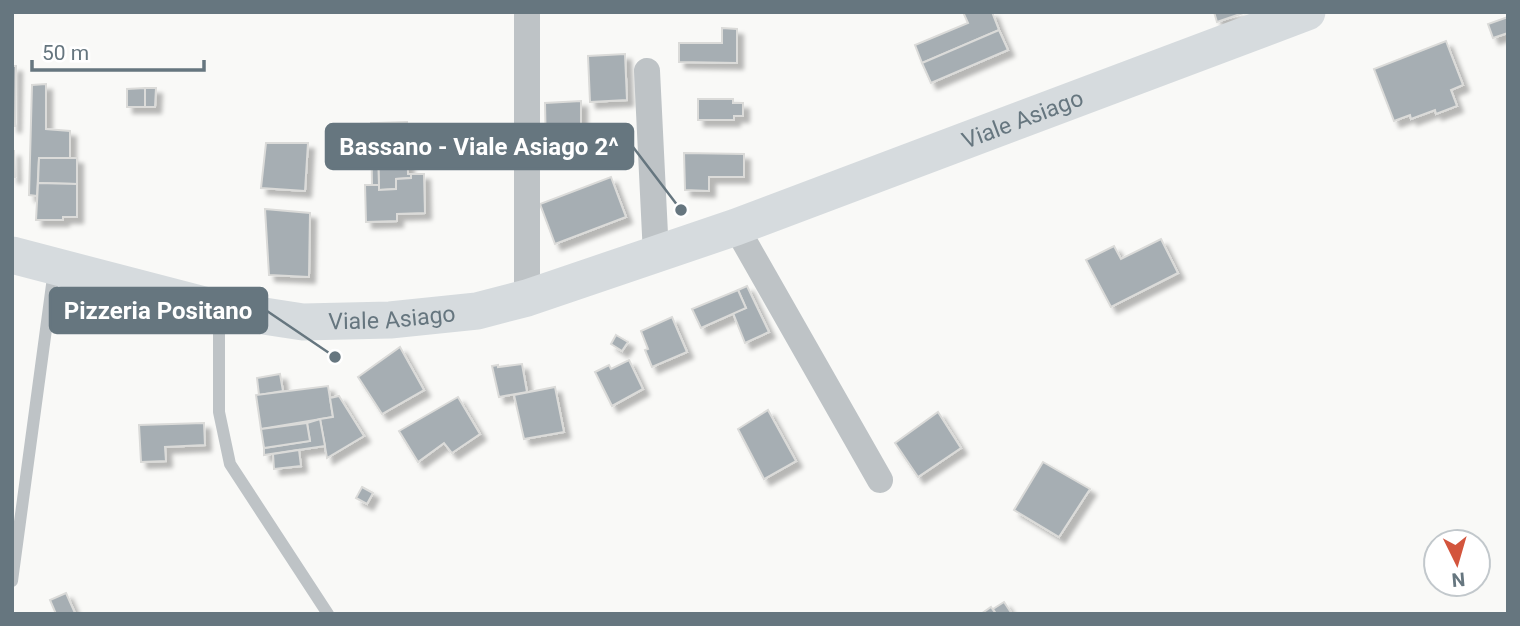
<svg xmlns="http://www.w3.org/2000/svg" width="1520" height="626" font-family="Roboto,sans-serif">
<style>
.building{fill:#a6aeb3;stroke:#dbdbd9;stroke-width:2;filter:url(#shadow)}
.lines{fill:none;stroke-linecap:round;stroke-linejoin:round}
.service{stroke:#bec3c6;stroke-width:12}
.minor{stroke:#bec3c6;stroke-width:26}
.secondary{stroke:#d6dbde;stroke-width:37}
.labels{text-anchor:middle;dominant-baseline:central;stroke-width:7;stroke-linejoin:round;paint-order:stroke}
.street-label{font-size:23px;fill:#66767f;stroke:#fff}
.leader{fill:none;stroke:#66767f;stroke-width:2.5}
.callout-dot{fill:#66767f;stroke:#fff;stroke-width:2.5}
.callout{fill:#66767f;stroke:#66767f;stroke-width:2.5}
.callout-label{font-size:24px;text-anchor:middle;font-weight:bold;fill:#fff}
</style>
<defs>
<filter id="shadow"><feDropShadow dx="6" dy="6" stdDeviation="2" flood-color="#0004"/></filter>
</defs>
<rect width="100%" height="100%" fill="#f9f9f7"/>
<g class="building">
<path d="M963,12h29l7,18 -77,33 -7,-18 53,-22z"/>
<path d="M1214,12h32l-29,10z"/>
<path d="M1508,17v16l-15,5 -5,-14z"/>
<path d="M722,28l15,1v34l-58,-1v-19h43z"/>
<path d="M999,30l9,20 -77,33 -9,-20z"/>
<path d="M1446,41l17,44 -12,5 6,16 -21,8 -1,-4 -24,9 -1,-4 -16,6 -20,-52z"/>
<path d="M625,54l2,46 -37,2 -2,-46z"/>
<path d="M12,66h4l-1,60h-3z"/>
<path d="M46,84v45l24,2v27h-31l-2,38 -8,-1 3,-110z"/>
<path d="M145,88h11l-1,19h-10z"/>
<path d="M145,88v19h-18v-18z"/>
<path d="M698,99h35v4h10v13h-9v4h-36z"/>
<path d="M581,101v47l-35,2 -1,-47z"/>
<path d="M407,122l1,52h3v4l-15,1v10l-17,1 -2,-67z"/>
<path d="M371,123h6l2,62h-7z"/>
<path d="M266,143h42l-3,48 -44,-3z"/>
<path d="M12,151h2l1,26h-3z"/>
<path d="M684,153l60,1v23h-35v14l-24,-1z"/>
<path d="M39,158h38v26l-39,-1z"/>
<path d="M411,174h13l1,39 -28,1v7l-31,1 -1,-37h14v5l17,-1v-10l15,-1z"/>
<path d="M611,177l15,40 -71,27 -15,-40z"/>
<path d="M38,183l39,1v33h-14v3h-27z"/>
<path d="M265,209l45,4 -1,64 -40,-2z"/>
<path d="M1161,239l17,34 -67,34 -25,-47 28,-14 7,13z"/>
<path d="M747,286l22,46 -24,11 -12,-30 13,-5 -8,-18z"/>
<path d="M738,290l8,18 -45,20 -9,-19z"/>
<path d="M672,317l15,35 -35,15 -7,-17 3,-1 -7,-18z"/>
<path d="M616,335l12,7 -6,9 -11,-7z"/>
<path d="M400,347l24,43 -42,24 -24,-37z"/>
<path d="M629,360l14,29 -31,17 -17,-34 14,-7 2,4z"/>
<path d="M522,364l5,28 -28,5 -7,-31 6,-1v2z"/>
<path d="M280,374l3,17 -24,4 -2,-17z"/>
<path d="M328,386l5,31 -72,12 -5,-34z"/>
<path d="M555,387l9,45 -40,7 -10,-44z"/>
<path d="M339,396l25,40 -37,22 -7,-39 13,-2 -3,-19z"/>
<path d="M458,397l22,37 -28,19 -8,-10 -26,19 -19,-31z"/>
<path d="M768,410l28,51 -32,18 -26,-50z"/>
<path d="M938,412l23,36 -43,29 -23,-34z"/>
<path d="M320,419l5,27 -61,9v-7l46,-7 -3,-18z"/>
<path d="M204,423l1,22 -40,2 1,14 -25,1 -2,-37z"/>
<path d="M307,423l3,18 -46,7 -3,-19z"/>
<path d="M299,450l2,16 -27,3 -1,-15z"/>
<path d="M1043,462l47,27 -31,48 -45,-27z"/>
<path d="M362,487l11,6 -6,11 -11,-6z"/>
<path d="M66,593l9,20 -19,1 -6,-14z"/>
<path d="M1004,602l8,12h-16l-3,-5z"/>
<path d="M991,607l5,7h-15z"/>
</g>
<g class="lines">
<g class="service">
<path d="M219,312v100l11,52 98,150"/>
<path d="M12,581l42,-311"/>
</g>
<g class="minor">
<path d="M527,12v286"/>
<path d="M647,71l9,184"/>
<path d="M736,227l144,253"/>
</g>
<path class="secondary" id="s1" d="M12,255l207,54 84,13 87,-2 87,-9 50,-13 209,-71 571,-215"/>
</g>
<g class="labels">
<g class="street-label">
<text stroke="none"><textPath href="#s1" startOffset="1052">Viale Asiago</textPath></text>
<text stroke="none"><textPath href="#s1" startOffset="388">Viale Asiago</textPath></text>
</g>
</g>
<path class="leader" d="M681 210L633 147M335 357L267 311"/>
<g class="callout-dot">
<circle cx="681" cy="210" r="7"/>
<circle cx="335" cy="357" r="7"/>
</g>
<g class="callout">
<rect x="326" y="124" width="307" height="45" rx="7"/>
<rect x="50" y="288" width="217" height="45" rx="7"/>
</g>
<g class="callout-label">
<text x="479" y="155">Bassano - Viale Asiago 2^</text>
<text x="158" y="319">Pizzeria Positano</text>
</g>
<rect width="1520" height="626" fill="none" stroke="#66767f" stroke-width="28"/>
<g transform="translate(1457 563) rotate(175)"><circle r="33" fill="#ffffff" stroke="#c2c8cc" stroke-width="2"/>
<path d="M0-5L12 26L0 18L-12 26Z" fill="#d3553d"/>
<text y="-10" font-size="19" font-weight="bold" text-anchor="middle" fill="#66767f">N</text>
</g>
<path d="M32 60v10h172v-10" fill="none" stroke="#66767f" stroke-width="3.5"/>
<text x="42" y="60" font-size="21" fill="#66767f" stroke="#ffffff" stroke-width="5" paint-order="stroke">50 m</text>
</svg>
